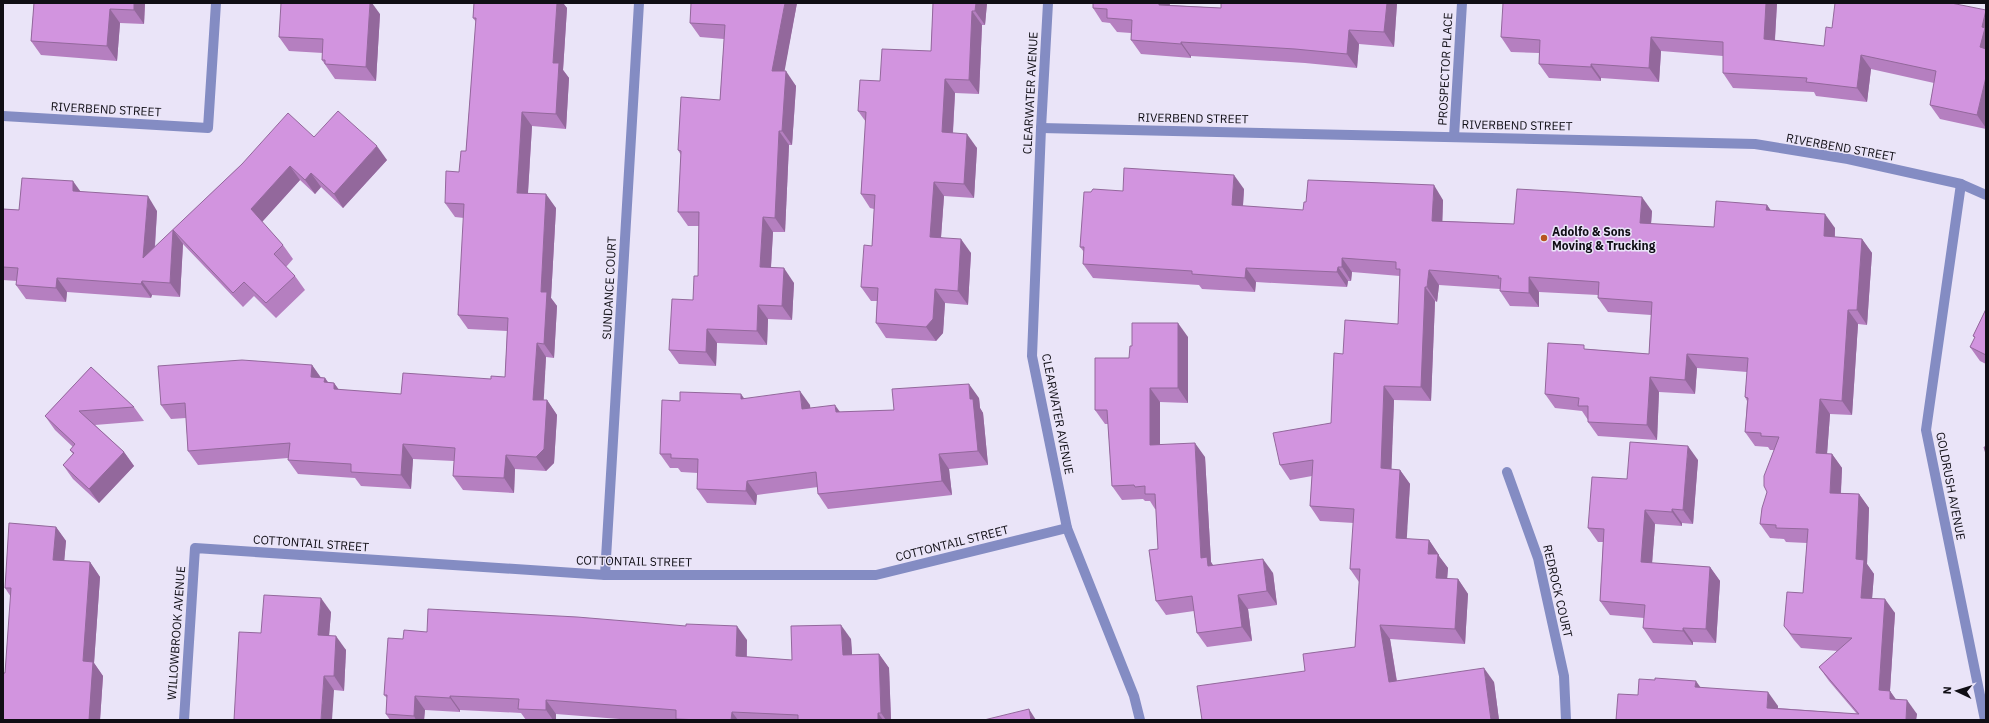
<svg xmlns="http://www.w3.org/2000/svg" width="1989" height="723" font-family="'IBM Plex Sans',sans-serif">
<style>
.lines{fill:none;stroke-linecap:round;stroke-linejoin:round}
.street{stroke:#848cc3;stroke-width:10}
.wall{fill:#b57fc0}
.shaded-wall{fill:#93689c}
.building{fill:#d294df;stroke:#93689c}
.poi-dot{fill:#b8541e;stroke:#eae4f8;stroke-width:1.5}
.labels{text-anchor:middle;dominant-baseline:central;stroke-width:3;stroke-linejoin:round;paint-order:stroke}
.street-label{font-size:12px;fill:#100e15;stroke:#eae4f8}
.poi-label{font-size:12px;font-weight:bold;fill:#100e15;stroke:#eae4f8;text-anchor:start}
</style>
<rect width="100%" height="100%" fill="#eae4f8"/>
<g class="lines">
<g class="street">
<path d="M1048,3l-7,125 -9,228 35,172 67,168 6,24"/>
<path d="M3,116l205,12 8,-125"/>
<path d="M1041,128l714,16 93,15 113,25 25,11"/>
<path d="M1454,137l8,-134"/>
<path d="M1961,184l-35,246 59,290"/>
<path d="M1507,472l31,86 26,118 2,44"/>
<path d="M605,575l34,-572"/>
<path d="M184,720l11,-172 410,27h271l191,-47"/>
</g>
</g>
<g class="wall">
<path d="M34,3h111l-1,21 -24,-1 -3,38 -76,-6 -10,-14z"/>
<path d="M474,3h89l4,5 -4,62 6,8 -3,51 -34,-3 -4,67 28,15 -5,90 6,8 -3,52 -8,-1 -3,43h4l10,15 -3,48 -8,8 -31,-2 -1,24 -51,-3 -10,-14 1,-15 -41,-2 -2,30 -50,-3 -6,-8 -57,-4 -10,-14v-2l-90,7 -10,-14 -2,-33 -15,1 -10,-14 151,-40 8,12 5,1 3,4 6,1 5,7 62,4 104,-17 2,-46 -39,-2 -10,-14 6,-97 -9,-1 -10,-14 14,-31 7,-21 10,-129 -3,-4z"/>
<path d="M797,3l-13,68 12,15 -4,59h-3l-4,87h-12l-2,36 23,15 -2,37 -24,-1 -1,26 -50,-2 -1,23 -37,-2 -10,-14 24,-50 5,-24 1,-50h-11l-10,-14 3,-57 -3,-5 42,-50 4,-61 -24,-2 -10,-14z"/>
<path d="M933,3h54l-2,22h-3l-3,69 -24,-1 -2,40 24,15 -3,50 -30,-2 -3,41 30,16 -3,52 -23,-2 -2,30 -7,8 -50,-3 -10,-15 1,-22h-6l-10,-14 11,-41 2,-37 -4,-1 -9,-14 5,-72 -8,-11 22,-30 51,-30z"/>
<path d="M1397,3l-3,44 -35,-3 -2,24 -52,-5 -114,-7v2l-50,-4 -10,-14v-7l-14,-1 -7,-9 -8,-1 -9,-14 77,-3 51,3z"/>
<path d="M1777,3l-2,37 49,6 8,-18 154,-18v119l-46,-10 -10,-14 4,-22 -63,-14 -4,33 -51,-6 -2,-4 -81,-4 -10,-15v-17l-62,-5 -2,31 -58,-4v3l-52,-3 -10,-14v-11l-28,-1 -10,-15z"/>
<path d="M380,14l-4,67 -41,-2 -13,-19 1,-7 -34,-2 -10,-14z"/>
<path d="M314,137l73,23 -44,48 -22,-21 -6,7 -15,-14 -38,42 21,23 10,14 -7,8 9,9 10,14 -29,28 -22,-22 -11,11 -60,-63 -3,53 -28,-2 -1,3 -84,-6 -1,10 -40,-3 -10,-14 1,-4 -14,-1v-71l16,1 62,-18 76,19 -2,36 87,-83z"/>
<path d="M1244,189l-1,17 60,4 140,-10 -1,21 72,3 138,-13 -1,13 63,3 53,-22 3,5 65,18v9l27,2 10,14 -5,72 -9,-1 -6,91 -22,-1 -3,40h5l10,14 -1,25 18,1 10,14 -2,56 7,10 -2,24 23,15 -5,78 6,9 21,14 -1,6h-300l22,-25 63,-7 77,18v2l79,6 -28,-33 -10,-14 19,-16 -37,-3 -7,-8 -10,-14 19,-33 4,-50 -21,-1 -2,-3 -14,-1 -10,-14 7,-32 7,-42h-4l-2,-3 -13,-1 -10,-14 2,-31 -2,-4 2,-25 -50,-4 -2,26 -36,-2 -2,48 -59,-4 -10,-14v-2l-6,-9 -27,-3 -10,-14 41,-45 63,5 2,-39 -43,-3 -10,-14v-3l-59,-3v15l-29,-1 -10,-15v-2l-61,-4 -2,17 -2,-1 -4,100 -37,-1 -3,69 9,1 10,14 -4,55 23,1 10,15v1l9,12 -1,11h11l10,15 -3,50 -75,-5 7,42 97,1 5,38 -194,-49 50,-24 4,-65 -9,-13 4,-46 -34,-2 -10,-15 2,-30 -22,4 -10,-15 51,-42 12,-69 55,-30 2,-48 -48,-4 -1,9h-3l-1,6 -91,-5 -1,10 -53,-3 -3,-4 -106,-7 -10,-14 1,-12 -4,-5 11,-55z"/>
<path d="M1986,309v55l-6,-3 -10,-14 5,-9 -2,-2z"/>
<path d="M1188,337v66l-28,-1v42l45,13 6,105 2,3 60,8 4,32 -29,4 4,32 -45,6 -10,-14 -3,-22 -28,4 -10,-14 2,-52 -2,-40h-1l-5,-8h-5l-2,-2 -21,1 -10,-14 -4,-62h-3l-10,-14 34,-52z"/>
<path d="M91,367l43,40 10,14 -49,4 29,27 10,14 -35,37 -26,-24 -10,-14 10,-11 -3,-4 3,-3 -18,-17 -10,-14z"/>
<path d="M744,398l66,7v3l30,4 54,-2 85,-12 1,10 3,5 5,52 -39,4 3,26 -124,14 -10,-15v-7l-61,8 -1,10 -49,-2 -10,-14 1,-16 -17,-1 -3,-4h-8l-10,-14 20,-53z"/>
<path d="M1698,460l-5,64 -11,-1v3l-27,-2 -3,39 58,4 10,14 -4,62 -23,-1v3l-40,-2 -10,-15 1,-10 -34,-3 -10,-14 3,-59h-5l-10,-14 39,-49z"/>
<path d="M56,527l10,14 -2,20 26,1 10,15 -6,86 9,13 -3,44h-97l8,-123 -6,-9z"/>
<path d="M331,612l-2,23 17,15 -2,41 -10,-1 -73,-57z"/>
<path d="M427,632l320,8v17l45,3 59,-21 1,16 27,-1 10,14 2,52h-259l-76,-6v6h-30l-5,-7 -61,-3v2l-35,-2 -1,10h-34l-4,-6 1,-16 -3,-3 19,-56z"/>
</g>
<g class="shaded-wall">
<path d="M134,3h11l-1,21 -10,-14z"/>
<path d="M370,3h2l8,11 -4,67 -10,-14z"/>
<path d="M557,3h6l4,5 -4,62 6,8 -3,51 -10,-15 -3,-51z"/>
<path d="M785,3h12l-15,82 -10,-14z"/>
<path d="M976,3h11l-2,22 -10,-14z"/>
<path d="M1159,3h11l-1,16 -10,-14z"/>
<path d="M1387,3h10l-3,44 -10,-15z"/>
<path d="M1766,3h11l-3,50 -10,-14z"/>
<path d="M110,9l10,14 -3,38 -10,-15z"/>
<path d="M972,11l10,14 -3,69 -10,-14z"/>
<path d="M1986,11v45l-6,-9 2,-20z"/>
<path d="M1349,30l10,14 -2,24 -10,-14z"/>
<path d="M1651,37l10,14 -2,31 -10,-14z"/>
<path d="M1181,42l10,14v2l-10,-14z"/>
<path d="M1861,55l10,14 -4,33 -10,-14z"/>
<path d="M1591,64l10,14v3l-10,-14z"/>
<path d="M786,71l10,15 -4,59 -10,-14z"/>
<path d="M1986,77v51l-9,-13z"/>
<path d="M945,79l10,14 -3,53 -10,-14z"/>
<path d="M522,112l10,14 -5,81 -10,-14z"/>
<path d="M779,131l10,14 -4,87 -10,-14z"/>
<path d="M967,134l10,14 -3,50 -10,-14z"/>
<path d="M377,146l10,14 -44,48 -9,-14z"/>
<path d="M290,166l10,14 -39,43 -10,-14z"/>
<path d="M311,173l10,14 -6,7 -10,-14z"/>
<path d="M1234,175l10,14 -2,30 -10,-14z"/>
<path d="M73,181l10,14 -10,-4z"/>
<path d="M934,182l10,14 -4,55 -10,-14z"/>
<path d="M1434,185l9,15 -1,35 -10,-14z"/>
<path d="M546,194l10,14 -5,90 6,8 -3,52 -10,-14 -3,-52z"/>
<path d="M148,196l9,15 -4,62 -10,-15z"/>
<path d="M1642,197l10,14 -2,26 -10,-14z"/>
<path d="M1767,205l10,14 -11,-9z"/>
<path d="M1825,214l10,14 -1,22 -10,-14z"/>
<path d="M763,217l10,15 -3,49 -10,-14z"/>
<path d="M173,230l10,14 -3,53 -10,-14z"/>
<path d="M961,239l10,14 -3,52 -10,-14z"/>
<path d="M1862,239l10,14 -5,72 -10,-15z"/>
<path d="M1342,258l10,14 -1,9 -9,-14z"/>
<path d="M1338,267l10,14 -1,6 -10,-15z"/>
<path d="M784,268l10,15 -2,37 -10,-14z"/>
<path d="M1246,268l10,14 -1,10 -10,-14z"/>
<path d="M1429,270l10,15 -2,17 -10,-15z"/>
<path d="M1529,277l10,15v15l-10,-14z"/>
<path d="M57,278l10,14 -1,10 -10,-14z"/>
<path d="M142,281l10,14 -1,3 -10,-14z"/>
<path d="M1425,287l10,14 -4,100 -10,-14z"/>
<path d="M935,289l10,14 -2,30 -7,8 -10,-14z"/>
<path d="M758,305l10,14 -1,26 -10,-14z"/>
<path d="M1848,310l10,14 -6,91 -10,-14z"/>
<path d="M1178,323l10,14v66l-10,-15z"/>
<path d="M707,329l10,14 -1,23 -10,-14z"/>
<path d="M537,343l9,14 -3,57 -10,-14z"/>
<path d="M1687,354l10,14 -2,26 -10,-14z"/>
<path d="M312,365l10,14 -11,-2z"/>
<path d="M1650,377l9,15 -2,48 -10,-15z"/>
<path d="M325,378l9,14 -10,-10z"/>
<path d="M334,383l10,14 -10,-8z"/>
<path d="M969,384l10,14 1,10 3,5 5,52 -10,-14 -8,-52z"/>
<path d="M1384,386l10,14 -3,83 -10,-15z"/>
<path d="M1150,388l10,14v57l-10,-14z"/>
<path d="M800,391l10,14 2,18 -10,-14z"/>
<path d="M741,394l10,14 -10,-9z"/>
<path d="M1820,399l10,15 -4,53 -10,-14z"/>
<path d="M547,400l10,15 -3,48 -8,8 -10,-14z"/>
<path d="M835,405l10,14 -9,-7z"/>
<path d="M1195,443l10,14 6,105 6,10 1,8 -17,-22z"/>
<path d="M403,444l10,15 -2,30 -10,-14z"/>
<path d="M1688,446l10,14 -5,64 -10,-14z"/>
<path d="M124,452l10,14 -35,37 -10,-14z"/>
<path d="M939,454l10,15 3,26 -10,-14z"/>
<path d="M1832,454l10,14 -2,39 -10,-14z"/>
<path d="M506,455l9,14 -1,24 -10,-15z"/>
<path d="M1400,470l10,14 -4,68 -10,-14z"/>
<path d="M747,481l10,14 -1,10 -10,-14z"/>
<path d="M1859,494l10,14 -2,56 7,10 -3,38 -10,-14 -5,-39z"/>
<path d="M1672,509l10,14v3l-10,-14z"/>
<path d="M1645,510l10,14 -4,53 -10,-15z"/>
<path d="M56,527l10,14 -3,34 -10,-15z"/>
<path d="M1429,540l10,15v1l9,12 -2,24 -10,-14 -8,-24z"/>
<path d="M1263,559l10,14 4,32 -10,-14z"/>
<path d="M90,562l10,15 -6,86 9,13 -3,44h-11l-6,-59z"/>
<path d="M1710,567l10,14 -4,62 -10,-14z"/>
<path d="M1458,579l10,15 -3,50 -10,-15z"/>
<path d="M1238,595l10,14 4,32 -10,-14z"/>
<path d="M321,598l10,14 -3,37 -10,-14z"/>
<path d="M1885,599l10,14 -6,92 -10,-15z"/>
<path d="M841,625l10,14 2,30 -10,-14z"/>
<path d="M1380,625l10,14 9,57 -10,-14z"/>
<path d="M737,626l10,14 -1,31 -10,-15z"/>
<path d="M1683,628l10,14v3l-10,-14z"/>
<path d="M336,636l10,14 -2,41 -10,-15z"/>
<path d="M879,654l10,14 2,52h-5l-5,-7z"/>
<path d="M1484,668l10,14 5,38h-8z"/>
<path d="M324,676l10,14 -2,30h-11z"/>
<path d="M1696,681l10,14 -11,-8z"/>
<path d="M1890,691l10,14 -10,-6z"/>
<path d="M1768,692l10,14 -1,14 -10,-12z"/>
<path d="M415,696l10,14 -1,10h-8l-2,-4z"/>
<path d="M450,696l10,14v2l-10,-14z"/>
<path d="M546,700l10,14v6h-3l-7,-10z"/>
<path d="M1907,700l10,14 -1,6h-10z"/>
<path d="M1029,709l7,11h-5z"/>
<path d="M732,712l6,8h-7z"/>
<path d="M878,713l5,7h-5z"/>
</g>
<g class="building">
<path d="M34,3h100v7l-24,-1 -3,37 -76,-5z"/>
<path d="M281,3h89l-4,64 -41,-3v-4h-3l1,-21 -44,-2z"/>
<path d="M474,3h83l-4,60h6l-3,51 -34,-2 -5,81 29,1 -5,98h6l-3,52 -7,-1 -4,57h14l-3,49 -8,8 -30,-2 -2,23 -51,-2 2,-28 -52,-4 -2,31 -50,-3v-8l-63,-4 2,-17 -102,8 -3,-48 -24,2 -3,-39 84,-6 70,5 -1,12 14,1 -1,4 10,1v6l67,5 2,-21 88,6v-3l14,1 3,-59 -50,-3 6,-111 -19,-1 1,-32 13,1 2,-21h5l10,-133h-3z"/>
<path d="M691,3h94l-13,68h14l-4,60h-3l-4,87 -12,-1 -3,50 24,1 -2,38 -24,-1 -1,26 -50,-2 -1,23 -37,-2 3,-51 21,1 1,-24h4l1,-64h-21l3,-61 -3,-1 3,-53 39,3 5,-75 -35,-2z"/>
<path d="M933,3h43l-1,8h-3l-3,69 -24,-1 -3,53 25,2 -3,50 -30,-2 -4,55 31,2 -3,52 -23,-2 -2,30 -7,8 -50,-4 2,-35 -17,-1 3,-42 8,1 3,-51 -14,-1 5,-82 -8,-1 2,-31 20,1 2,-32 49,2z"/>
<path d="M1093,3h66v2l62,3v-5h166l-3,29 -35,-2 -2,24 -52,-5 -114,-7v2l-50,-4 1,-20 -25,-2v-9l-14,-1z"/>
<path d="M1503,3h263l-2,36 60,7 2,-19 6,1 3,-25h116l35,7 -4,17 3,1 -5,19 6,2v28l-9,38 -47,-10 6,-34 -75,-16 -4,33 -51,-6 1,-4 -84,-5v-31l-72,-5 -2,31 -58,-4v3l-52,-3 1,-24 -39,-3z"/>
<path d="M338,111l39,35 -43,48 -23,-21 -6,7 -15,-14 -39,43 32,36 -9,9 21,22 -29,27 -22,-21 -11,11 -60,-63 -3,53 -28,-2 -1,3 -84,-6 -1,10 -40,-3 2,-17 -15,-1v-58l16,1 3,-32 51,3v10l75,5 -5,62 99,-94 46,-51 26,24z"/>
<path d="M1124,168l110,7 -2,30 71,5 1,-8h2l2,-22 126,5 -2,36 82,3 3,-35 53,3 72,5 -2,26 74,4 2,-26 51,4 -1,5 59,4 -1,22 38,3 -5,71h-9l-6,91 -22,-2 -4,54 16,1 -2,39 29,1 -3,65 8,1 -3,38 24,1 -6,91 11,1v8l17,1 -1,20h-290l2,-26 20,1 1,-16 16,1v-2l41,3 -1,6 73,5 -1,16 92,6 -40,-47 33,-29 -61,-4 -7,-8 3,-34 16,1 5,-64 -32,-1v-3l-16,-1 2,-16 5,-16 -3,-6v-10l15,-39 -18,-1v-3l-16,-1 3,-34 -3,-1 3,-39 -61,-4 -2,26 -35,-3 -3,48 -59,-3v-16h-10l1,-8 -34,-4 3,-51 36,2v4l65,5 3,-52 -54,-4 1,-16 -70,-5v16l-29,-2 1,-13h-3l1,-2 -70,-6 -2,17h-2l-4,100 -37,-1 -3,82 19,2 -4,68 33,2 -1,14h10l-2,24 22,1 -3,50 -75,-4 9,57 95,-14 7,52h-289l-5,-34 108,-15 -2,-17 52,-7 5,-78h-10l4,-60 -44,-3 3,-46 -33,5 -7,-32 58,-10 3,-70 9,1 2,-34 53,4 2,-55h-4v-7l-54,-4v9h-4l-1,5 -91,-4 -1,10 -53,-4v-3l-109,-7 1,-17h-4l4,-55h7l2,-3 30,2z"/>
<path d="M1986,309v46l-16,-8 5,-10 -2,-1z"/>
<path d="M1132,323h46v65h-28v57l45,-2 6,115 6,-1 1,9 55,-7 4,32 -29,4 4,32 -45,6 -5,-37 -36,5 -7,-51 9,-1 -3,-55h-10v-8l-10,1 -1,-2 -22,1 -5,-76h-12v-52h34l1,-12h2z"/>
<path d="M91,367l43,40 -55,4 45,41 -35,37 -26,-24 11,-12 -4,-3 5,-6 -30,-28z"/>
<path d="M969,384l1,15h3l5,52 -39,3 3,27 -124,13 -2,-22 -69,9 -1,10 -49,-2 1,-30 -27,-1v-4h-11l2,-54 18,1v-9l61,2v5l59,-8 2,18 33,-4 1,7 58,-2 -2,-21z"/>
<path d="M1630,442l58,4 -5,64 -11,-1v3l-27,-2 -4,52 69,5 -4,62 -23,-1v3l-40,-3 2,-23 -45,-4 4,-72 -16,-1 4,-51 35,2z"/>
<path d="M1984,447h2v7z"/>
<path d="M9,523l47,4 -3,33 37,2 -7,99 10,1 -4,58h-86v-47h2l6,-85h-6z"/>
<path d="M264,595l57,3 -3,37 18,1 -2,40h-10l-3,44h-87l5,-88 22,1z"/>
<path d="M428,609l149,8 109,9v-2l51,2 -1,30 56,4 -1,-34 50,-1 2,30 36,-1 2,59h-3v7h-80v-5l-66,-3 -1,8h-29l-26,-1v-9l-130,-10v10l-28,-1 1,-10 -69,-3v2l-35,-2 -1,20 -28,-2 1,-19h-3l4,-57 15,1 1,-9 23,2z"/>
<path d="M1029,709l2,11h-47z"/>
</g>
<circle class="poi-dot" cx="1544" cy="238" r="4"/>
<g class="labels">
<g class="street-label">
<text transform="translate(1445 69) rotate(-87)">PROSPECTOR PLACE</text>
<text transform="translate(1030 93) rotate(-87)">CLEARWATER AVENUE</text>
<text transform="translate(106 109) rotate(3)">RIVERBEND STREET</text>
<text transform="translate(1193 118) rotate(1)">RIVERBEND STREET</text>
<text transform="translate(1517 125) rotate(1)">RIVERBEND STREET</text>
<text transform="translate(1841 147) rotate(10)">RIVERBEND STREET</text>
<text transform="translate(609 288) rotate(-87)">SUNDANCE COURT</text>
<text transform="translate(1058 414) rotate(79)">CLEARWATER AVENUE</text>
<text transform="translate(1951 486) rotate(79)">GOLDRUSH AVENUE</text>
<text transform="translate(311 543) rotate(4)">COTTONTAIL STREET</text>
<text transform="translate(952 543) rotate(-14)">COTTONTAIL STREET</text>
<text transform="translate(634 561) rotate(1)">COTTONTAIL STREET</text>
<text transform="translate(1558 591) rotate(77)">REDROCK COURT</text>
<text transform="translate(176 633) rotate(-86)">WILLOWBROOK AVENUE</text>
</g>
<g class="poi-label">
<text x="1552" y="231">Adolfo &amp; Sons<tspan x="1552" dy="14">Moving &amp; Trucking</tspan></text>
</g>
</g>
<rect width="1989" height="723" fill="none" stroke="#100e15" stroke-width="8"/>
<g transform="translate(1957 691) rotate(274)" stroke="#eae4f8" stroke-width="3" paint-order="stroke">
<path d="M0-3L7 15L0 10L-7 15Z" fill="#100e15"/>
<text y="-6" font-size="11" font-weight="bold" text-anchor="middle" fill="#100e15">N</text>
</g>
</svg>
